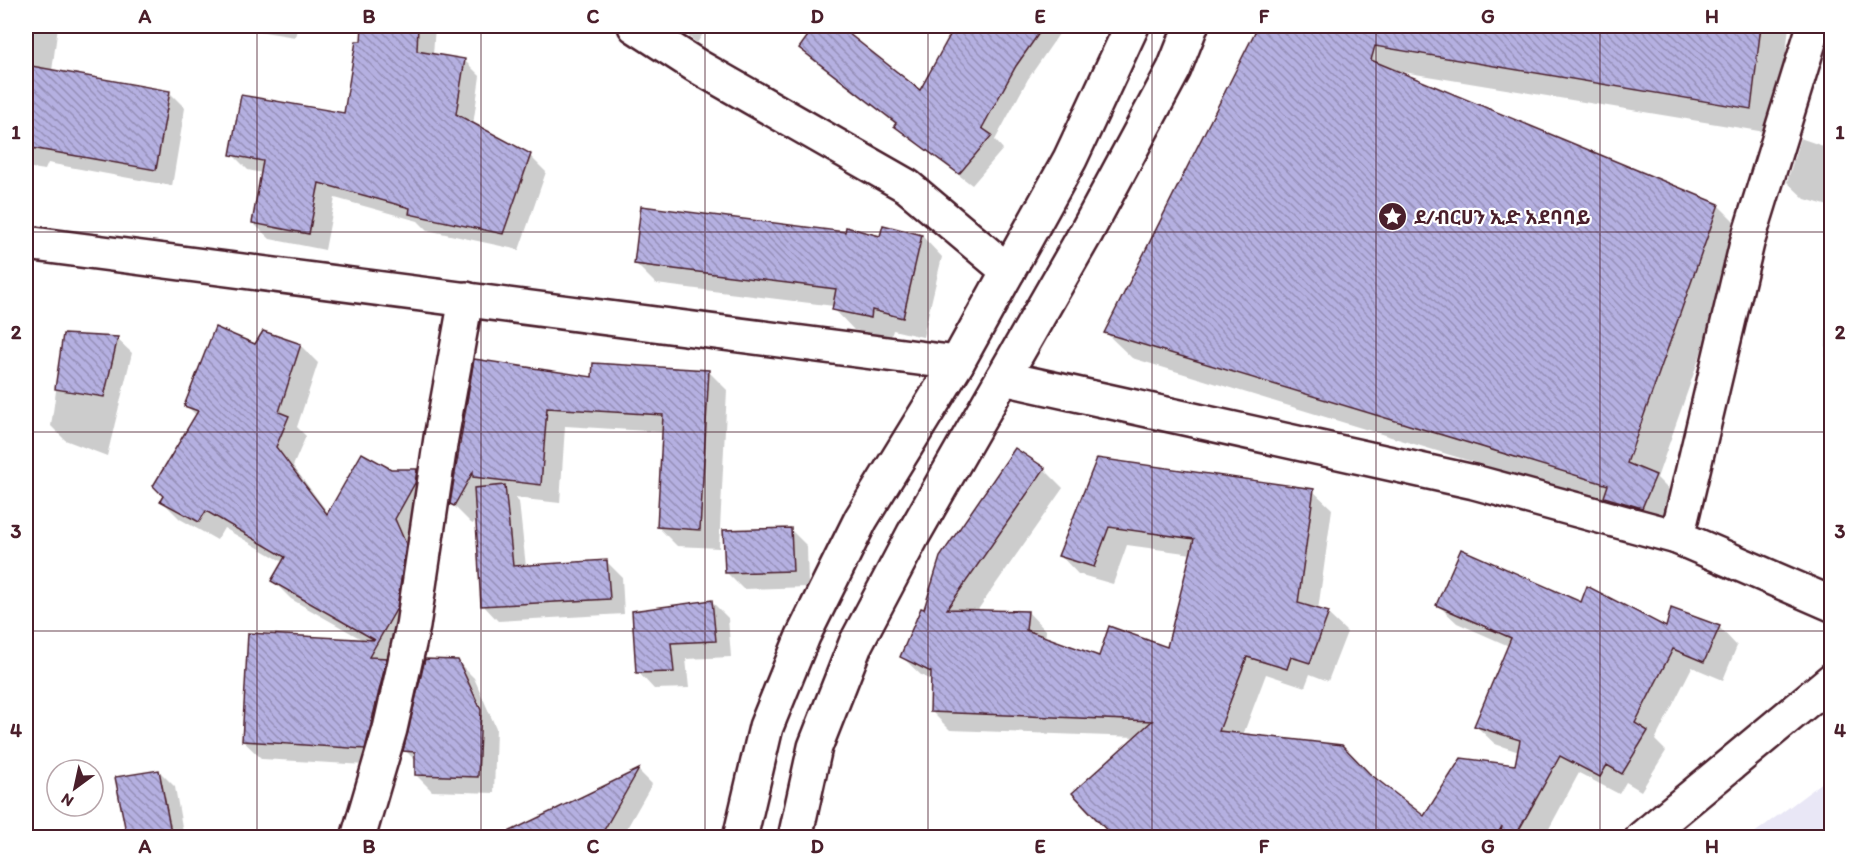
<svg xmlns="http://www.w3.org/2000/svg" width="1857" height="863" font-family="Itim,'Noto Sans Ethiopic',sans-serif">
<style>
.built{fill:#e9e7f6}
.shadow{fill:#0003}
.building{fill:url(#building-back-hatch);stroke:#4a1f2b;stroke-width:1.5}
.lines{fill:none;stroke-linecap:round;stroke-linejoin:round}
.minor-casing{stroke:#4a1f2b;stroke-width:38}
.tertiary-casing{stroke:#4a1f2b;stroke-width:38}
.minor{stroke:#fff;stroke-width:33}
.tertiary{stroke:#fff;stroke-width:33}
.grid{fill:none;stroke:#4a1f2b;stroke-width:1.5;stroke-opacity:0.55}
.labels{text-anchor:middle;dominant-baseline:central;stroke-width:4.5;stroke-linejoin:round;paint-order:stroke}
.poi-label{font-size:20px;font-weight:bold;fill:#4a1f2b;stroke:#fff;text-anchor:start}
.neatline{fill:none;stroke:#4a1f2b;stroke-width:2}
.grid-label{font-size:20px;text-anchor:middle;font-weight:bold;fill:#4a1f2b}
</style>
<defs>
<pattern id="building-back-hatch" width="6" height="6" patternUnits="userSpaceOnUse" patternTransform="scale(1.5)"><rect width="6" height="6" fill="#b5b0e1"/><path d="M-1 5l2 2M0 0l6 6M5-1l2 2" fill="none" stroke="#958fb7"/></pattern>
</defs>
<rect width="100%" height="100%" fill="#fff"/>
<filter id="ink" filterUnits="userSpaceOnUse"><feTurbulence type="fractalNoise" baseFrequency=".0167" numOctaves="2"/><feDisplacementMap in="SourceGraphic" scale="12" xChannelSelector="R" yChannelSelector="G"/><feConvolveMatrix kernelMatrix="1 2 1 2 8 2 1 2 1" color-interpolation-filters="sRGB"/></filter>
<g filter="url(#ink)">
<path class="built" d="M1831,776v61h-82z"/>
<g class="shadow">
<path d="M26,26h32l-6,45 117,21 16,16 -13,78 -124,-23 -3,7 -19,-3z"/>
<path d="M227,26h71l-3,11z"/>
<path d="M363,26h72l-2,29 31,5 16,16 -7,49 57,31 16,16 -27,78 -92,-20 -9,-9 -83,-23 -10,52 -55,-11 -17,-16 9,-50 -14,-3 -16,-16 113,-39 17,-72z"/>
<path d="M676,26h32l-11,17z"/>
<path d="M816,26h20l84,66 37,-66h98l6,5 -33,48 -33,61 8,9 -31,36 -63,-47 -12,-13 -83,-64 -13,-13z"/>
<path d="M1260,26h529l-12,108 -380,-63 321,134 26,26 -87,247 24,24 -13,31 -54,-28 -482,-147 -26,-25z"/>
<path d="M1832,80v127l-27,-8 -18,-17 13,-44 23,8z"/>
<path d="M884,227l38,9 20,21 -19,80 -30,-7 -2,7 -37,-7 -20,-21v-3l-178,-22 -21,-21 246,-25z"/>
<path d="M1827,315h5v64l-7,-7z"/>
<path d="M64,335l53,4 15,14 -25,103 -42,-16 -14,-14z"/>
<path d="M300,345l18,18 -21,64 9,9 -13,30 36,48 61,-44h27l18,19 -52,277 -121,-7 -19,-18 122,-100 -74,-42 -18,-18 10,-19 -59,-34 -7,12 -37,-21 -18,-18 35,-85 -11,-11 69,-59z"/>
<path d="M476,361l118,17 114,-7 19,19 -8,158 -42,-2 -19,-19 6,-95 -99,-6 -5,77 -45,-5 4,4 7,65 81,-5 15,15 2,37 -126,7 -15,-16 -6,-88 -4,7 -2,-1 -19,-19z"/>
<path d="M26,443l3,4 -3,37z"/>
<path d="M1016,450l28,19 19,19 -86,123 51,1 18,19 -1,8 55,19 68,-9 24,-95 -65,-9 -14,39 -35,-10 -18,-19 38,-96 215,32 19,18 -14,101 10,4 19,18 -19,49 -18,-7 -5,13 -39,-13 -23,61 129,42 52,41 92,-52 3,-14 -24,-8 -19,-18 33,-80 -52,-23 -19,-18 144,-1 85,25 52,-2 18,19 -14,34 -31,-13 -37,73 11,11 -25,40 -15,-9 -7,12 -40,-21 -35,65h-43l1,-3 -3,-2 -4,5h-218l-6,-5 -5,5h-150l-42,-45 62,-56 -186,-7 -19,-19 1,-30 -11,-6 -19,-18 23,-47z"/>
<path d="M790,529l17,17 1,41 -65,2 -16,-16z"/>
<path d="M712,602l16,16 3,39 -45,2 3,29 -35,1 -16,-17z"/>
<path d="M458,662l16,16 22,50 -2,65 -62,-2 -16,-16 1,-13 -12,-12z"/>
<path d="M159,771l16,16 9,51h-56l-11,-59z"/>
<path d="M639,771l13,13 -25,44 34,6 3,4h-155l-1,-4z"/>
</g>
<g class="building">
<path d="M362,26h56l-1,25 48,8 -9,55 75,40 -28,80 -94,-20 1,-6 -91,-25 -10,51 -57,-11 11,-62 -33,-6 11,-60 103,18 12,-72h5z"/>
<path d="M815,26h24l81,64 35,-64h89l-28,40 -34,62 10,7 -33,39 -65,-48 2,-3 -97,-75z"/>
<path d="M1258,26h503l-10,83 -376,-63 -4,14 348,144 -92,259 29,12 -14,33 -38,-11 4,-12 -504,-152z"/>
<path d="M26,65l144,26 -14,79 -130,-23z"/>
<path d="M641,206l204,26 1,-5 34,9 3,-11 39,10 -19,83 -31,-8 -1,8 -39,-8 4,-21 -202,-25z"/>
<path d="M215,327l40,17 8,-13 38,13 -22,68 10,4 -13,31 51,67 35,-61 29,16h26l-2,14 -20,36 11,25 -9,64 -28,49 18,1 -22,91 -123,-8 6,-108 127,7 -104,-59 14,-24 -79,-46 -7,11 -39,-21 3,-5 -10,-10 45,-75 -14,-5z"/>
<path d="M63,334l55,3 -14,60 -49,-8z"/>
<path d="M474,359l118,18 1,-14 116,7 -9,160 -43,-3 6,-112 -116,-7 -6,77 -68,-8v-5l-19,34 -4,-2z"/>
<path d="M1015,448l30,20 -98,141 81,2 -2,19 73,26 10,-30 58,21 27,-108 -85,-12 -15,40 -36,-11 39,-98 217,31 -16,114 31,9 -19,51 -19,-6 -4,12 -40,-12 -28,74 123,14 27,28 55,43 37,-58 54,7 5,-25 -46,-14 37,-88 -75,-33 25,-56 120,53 6,-16 79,41 5,-19 49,18 -16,36 -31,-13 -38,74 13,8 -26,43 -15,-9 -7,12 -40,-21 -45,81h-15l2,-11 -6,11h-383l-41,-44 80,-72 -222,-9 1,-40 -31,-15 21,-49 3,1 16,-52z"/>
<path d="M505,485l8,81 94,-6 3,39 -129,7 -7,-118z"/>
<path d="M791,528l2,43 -68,2 -2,-43z"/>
<path d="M712,600l4,41 -45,2 3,29 -38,1 -4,-62z"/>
<path d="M425,659l33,1 23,50 -3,67 -63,-2v-23l-12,-1z"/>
<path d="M639,769l-39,68h-102z"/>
<path d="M159,770l13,67h-45l-12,-60z"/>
</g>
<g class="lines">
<defs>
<g id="minor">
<path d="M635,26l62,40 210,120 101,85"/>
<path d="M1814,26l-67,217 -70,294 155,67"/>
<path d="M26,243l931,120"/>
<path d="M1003,378l471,104 203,55"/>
<path d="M358,838l32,-109 23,-103 28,-188 25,-139"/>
<path d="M1642,838l190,-158"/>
</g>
<g id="tertiary">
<path d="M740,838l26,-111 37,-91 58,-117 96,-156 113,-204 62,-133"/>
<path d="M795,838l20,-91 41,-104 57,-108 174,-304 87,-162 17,-43"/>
</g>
</defs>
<use href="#minor" class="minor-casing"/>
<use href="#tertiary" class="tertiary-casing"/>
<use href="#minor" class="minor"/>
<use href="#tertiary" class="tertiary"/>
</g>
</g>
<path class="grid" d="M257,26v812M481,26v812M705,26v812M928,26v812M1152,26v812M1376,26v812M1600,26v812M26,232h1806M26,432h1806M26,631h1806"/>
<defs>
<symbol id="sight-disc" viewBox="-11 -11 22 22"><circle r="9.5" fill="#4a1f2b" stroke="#fff"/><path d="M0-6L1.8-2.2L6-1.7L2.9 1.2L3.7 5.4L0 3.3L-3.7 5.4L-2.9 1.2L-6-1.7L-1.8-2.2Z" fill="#fff"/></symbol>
</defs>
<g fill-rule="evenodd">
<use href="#sight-disc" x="1376" y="200" width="33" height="33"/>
</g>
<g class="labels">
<g class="poi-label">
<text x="1414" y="217">ደ/ብርሀን ኢድ አደባባይ</text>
</g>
</g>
<rect width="1857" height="863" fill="none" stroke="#fff" stroke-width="66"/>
<g transform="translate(75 788) rotate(213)"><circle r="28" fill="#ffffff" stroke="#b7a5aa" stroke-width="1.5"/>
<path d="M0-4.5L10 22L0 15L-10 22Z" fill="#4a1f2b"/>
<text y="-9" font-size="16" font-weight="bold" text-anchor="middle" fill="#4a1f2b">N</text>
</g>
<rect x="33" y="33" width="1791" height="797" class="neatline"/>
<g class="grid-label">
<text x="145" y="23">A</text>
<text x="369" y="23">B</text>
<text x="593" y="23">C</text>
<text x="817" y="23">D</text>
<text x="1040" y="23">E</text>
<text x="1264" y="23">F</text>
<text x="1488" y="23">G</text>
<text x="1712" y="23">H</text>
<text x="16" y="139">1</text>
<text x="1840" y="139">1</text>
<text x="16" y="339">2</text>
<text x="1840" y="339">2</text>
<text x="16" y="538">3</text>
<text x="1840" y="538">3</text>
<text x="16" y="737">4</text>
<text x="1840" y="737">4</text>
<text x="145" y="853">A</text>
<text x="369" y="853">B</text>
<text x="593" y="853">C</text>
<text x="817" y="853">D</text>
<text x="1040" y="853">E</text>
<text x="1264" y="853">F</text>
<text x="1488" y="853">G</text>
<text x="1712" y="853">H</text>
</g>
</svg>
